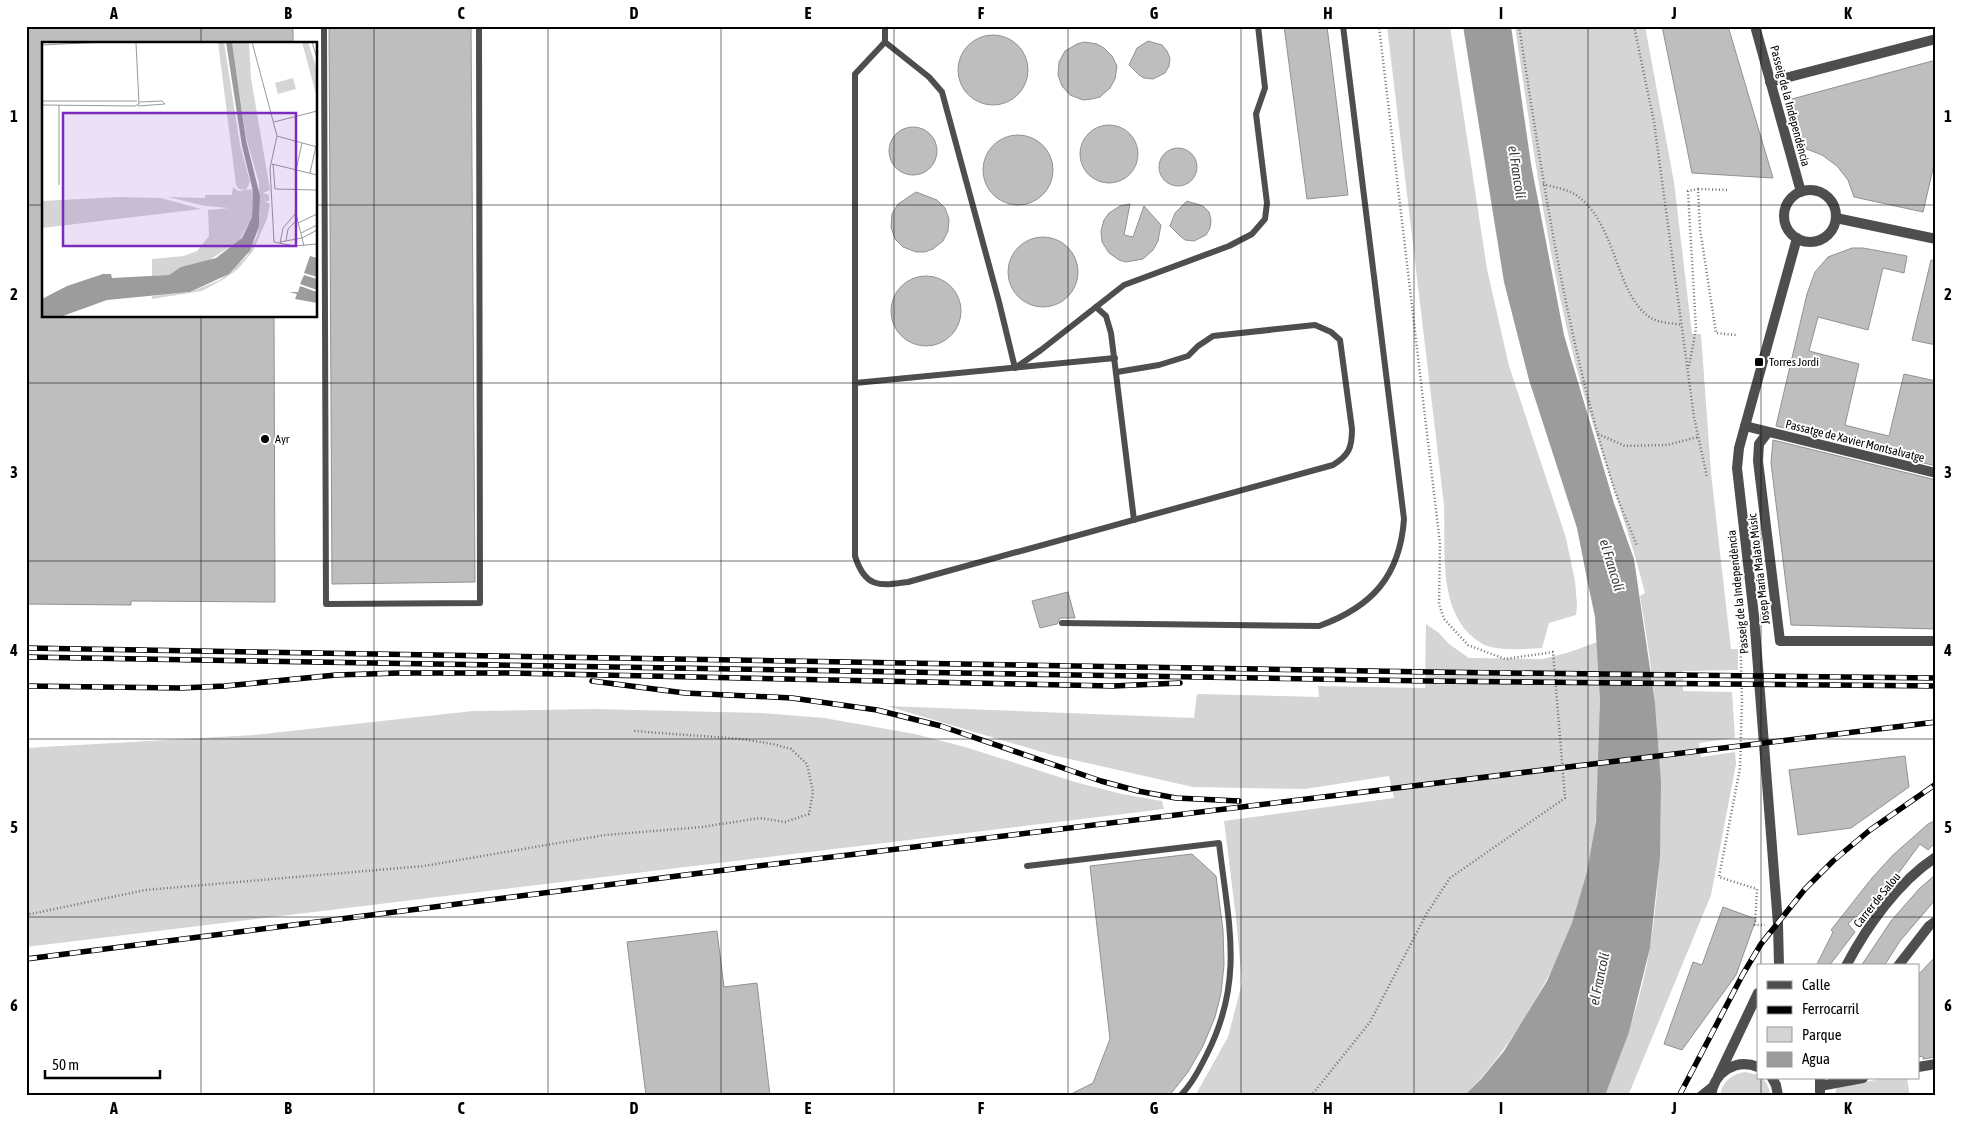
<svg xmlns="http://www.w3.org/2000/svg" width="1962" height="1122" font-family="'Asap Condensed',sans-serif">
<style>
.green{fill:#d5d5d5}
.water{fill:#9c9c9c}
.building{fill:#bebebe;stroke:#929292}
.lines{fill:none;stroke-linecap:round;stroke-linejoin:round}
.path{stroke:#707070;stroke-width:2.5;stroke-dasharray:1 2.5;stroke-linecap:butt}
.service{stroke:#4e4e4e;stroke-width:6}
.minor{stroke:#4e4e4e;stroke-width:10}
.rail-casing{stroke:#000;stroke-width:5.5}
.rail{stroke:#fff;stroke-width:4;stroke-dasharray:11;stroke-linecap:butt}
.grid{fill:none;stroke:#000;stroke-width:1;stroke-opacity:0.55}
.poi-dot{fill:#000;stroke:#fff;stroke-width:2}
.labels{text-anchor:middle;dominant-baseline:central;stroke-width:4;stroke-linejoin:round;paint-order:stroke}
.street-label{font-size:12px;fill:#000;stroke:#fff}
.poi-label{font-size:12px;fill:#000;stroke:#fff;text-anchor:start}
.water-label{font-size:14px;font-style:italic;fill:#3d3d3d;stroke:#fff}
.inset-road{fill:none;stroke:#999;stroke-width:1}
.view{fill:#7b2cbf;fill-opacity:0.15;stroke:#7b2cbf;stroke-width:2.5}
.inset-edge{fill:none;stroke:#000;stroke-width:2.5}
.neatline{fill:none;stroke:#000;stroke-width:2}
.grid-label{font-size:16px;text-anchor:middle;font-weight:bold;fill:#000}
</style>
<rect width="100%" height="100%" fill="#fff"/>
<g class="green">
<path d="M1387,26h63l37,243 22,97 57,172 9,43 2,24 -1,10 -27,8 -7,25c-15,1 -47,4 -61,-5 -45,-27 -35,-93 -37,-138z"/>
<path d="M1515,26h130l29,156 18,152h9l10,139 20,176h7v21l-55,1v20l49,1 3,46 -36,5 2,14 34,-5 1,12 -25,131 -83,201h-23c18,-48 37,-98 45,-149 19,-116 10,-236 -10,-351l5,-3c-21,-82 -53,-161 -73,-243 -26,-106 -41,-215 -57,-324z"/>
<path d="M1426,624l13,9 10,11 20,14 74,1 27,-7 27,-10c3,27 3,55 3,83 0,67 -4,135 -28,199 -12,32 -28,62 -46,91 -18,30 -37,56 -62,81h-269l33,-59 14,-54 -6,-65 -12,-97 170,-23 -5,-22 -84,13 -112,-2 -141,-32 -165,-49 307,12 3,-24 122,3 -1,-11 107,2z"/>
<path d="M594,709l167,4 63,5 91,16 50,13 110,35 47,12 40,7 2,8 -1138,138v-199l228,-13 219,-24z"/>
<path d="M1745,1072l13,3v3h5l4,6 4,12h-51c2,-15 12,-22 25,-24z"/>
<path d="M1885,1078h22l3,18h-75l1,-8z"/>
</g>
<path class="water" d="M1463,26h48l20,138 33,171 50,168 20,56 21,144 6,79 -1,75 -10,91 -21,84 -24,64h-141l17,-17 23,-28 43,-70 25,-58 15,-51 9,-51 4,-120 -5,-84 -8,-38 -10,-51 -48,-148 -25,-98z"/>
<g class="building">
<path d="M26,26h267v18h-249v272h230l1,286 -144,-1v4l-105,-1z"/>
<path d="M329,26h142l4,556 -143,2z"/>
<path d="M1284,26h43l21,169 -41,4z"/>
<path d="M1662,26h66l45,152 -81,-5z"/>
<circle cx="993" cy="70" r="35"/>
<path d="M1148,41l14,4 5,6 3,7 -1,8 -4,7 -12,6 -9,-1 -5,-3 -10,-10 8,-17z"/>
<path d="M1084,42l13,2 7,4 8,8 5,10 -2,13 -5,9 -10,9 -8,2 -9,1 -13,-5 -8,-9 -4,-11 1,-13 6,-11 12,-7z"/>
<path d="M1936,60v96l-13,56 -69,-15 -6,-17 -11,-14 -15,-11 -18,-7 -12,-49z"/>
<circle cx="1109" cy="154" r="29"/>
<circle cx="913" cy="151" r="24"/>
<circle cx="1018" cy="170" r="35"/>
<circle cx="1178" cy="167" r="19"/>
<path d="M916,192l21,8 8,8 4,11 -1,12 -5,10 -10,8 -8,3h-9l-13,-5 -8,-8 -4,-12 1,-13 6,-10z"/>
<path d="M1187,201l16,5 6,6 2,8 -1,8 -4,7 -12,6 -9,-1 -5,-4 -10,-10 5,-13z"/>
<path d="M1130,204l-6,31 9,2 11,-31 17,19 -3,16 -5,9 -10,9 -17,3 -7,-2 -10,-7 -7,-11 -1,-11 3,-11 5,-7 11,-7z"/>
<circle cx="1043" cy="272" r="35"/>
<path d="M1852,248h11l44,8 -3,17 -21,-5 -15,62 -50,-13 -9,34 50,13 -14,61 23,6 21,5 15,-62 32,7v85l-160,-40 31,-132 8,-22 13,-15z"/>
<path d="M1931,260l5,1v84l-24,-5z"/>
<circle cx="926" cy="311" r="35"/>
<path d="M1773,440l163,40v149l-145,-4 -20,-162z"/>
<path d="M1068,592l7,26h-15l-3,6 -17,4 -8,-27z"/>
<path d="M1905,756l4,31 -58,41 -53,7 -9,-65z"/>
<path d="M1936,820v22l-8,8 -8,-6 -31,42 -41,38 7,8 -26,34h-13l17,-34 -2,-2 41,-52 21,-23 35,-31z"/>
<path d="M1192,854l24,22 7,54 1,35 -3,28 -6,24 -12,29 -15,26 -19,24h-102l26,-13 17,-44 -20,-173z"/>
<path d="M1936,874v25l-36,42 -16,25h-23l30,-45 28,-32z"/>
<path d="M1723,907l33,12 -20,56 -54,75 -18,-6 29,-82 9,3z"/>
<path d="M717,931l7,56 33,-4 13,113h-124l-19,-154z"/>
<path d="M1936,956v101l-13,2v-3l-5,1v-82z"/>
</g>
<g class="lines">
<g class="path">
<path d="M1519,26c24,154 46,307 93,456 7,22 17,43 25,64"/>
<path d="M1634,26l20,96 40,295 13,60"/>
<path d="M1543,184c10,3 24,5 33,11 42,29 38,99 75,123 8,5 22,5 31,7"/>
<path d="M1698,189l30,1"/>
<path d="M1689,366l7,-37 -8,-138 10,-2 2,40 16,104 20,2"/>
<path d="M1598,434l27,12 42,-1 31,-8"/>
<path d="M1731,538l9,90 2,72 -2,68 -21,109 38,12 -2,36h10"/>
<path d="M26,915l119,-25 279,-24 181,-31 97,-8 58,-9 25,4 24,-8 4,-22 -6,-28 -16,-15 -18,-5 -32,-5 -107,-8"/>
<path d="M1311,1096l59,-74 57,-109 23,-35 115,-80 -12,-146 -48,7 -37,-14 -24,-26 -5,-15 1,-60 -61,-518"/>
</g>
<g class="service">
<path d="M324,26l2,578 154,-1 -1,-577"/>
<path d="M885,26v16l-30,32v482c10,32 24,30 53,26l425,-117c16,-10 19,-17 19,-36l-12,-89 -9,-8 -16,-7 -102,11 -15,10 -10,10 -29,9 -42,7"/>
<path d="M885,42l44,35 13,15 57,210 16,66 26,-18 83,-65 105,-39 23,-12 13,-15 2,-16 -11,-89 9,-26 -7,-62"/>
<path d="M1096,307l10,9 5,17 23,187"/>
<path d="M855,383l260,-25"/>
<path d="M1062,623l257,3c53,-19 81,-50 85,-107l-61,-493"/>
<path d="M1027,866l192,-23c9,79 26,136 -12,211 -7,14 -15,30 -27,42"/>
<path d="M1698,1096l15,-12"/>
</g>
<g class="minor">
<path d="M1755,26l46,166"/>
<path d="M1770,82l166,-43"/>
<circle cx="1810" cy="216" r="26"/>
<path d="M1836,218l100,21"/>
<path d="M1745,426l191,47"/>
<path d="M1768,432l-9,12 -1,17 22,180h156"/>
<path d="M1779,966l-1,-42 -24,-308 -17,-148 2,-20 58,-210"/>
<path d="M1846,966c21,-40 52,-84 90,-109"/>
<path d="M1898,966l31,-40 7,-5"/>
<path d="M1918,1067l18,-3"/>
<path d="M1718,1077l40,-84"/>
<path d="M1772,1078l4,7 2,11"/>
<path d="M1820,1086l43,-8"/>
<path d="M1711,1096c3,-24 25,-38 47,-29"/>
<path d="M1820,1096v-18"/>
</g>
<defs>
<g id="rail">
<path d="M26,648l1403,24 507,6"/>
<path d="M26,657l1403,24 507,5"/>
<path d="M592,681l93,12 107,5 85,12 64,16 160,55 37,10 38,7 63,3"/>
<path d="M26,686l155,2 44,-2 111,-11 63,-2h111l603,13 67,-3"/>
<path d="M26,959l675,-86 1235,-151"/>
<path d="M1679,1096l64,-122 18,-30 44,-55 28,-28 37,-31 66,-46"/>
</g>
</defs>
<use href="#rail" class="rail-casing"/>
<use href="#rail" class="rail"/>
</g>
<path class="grid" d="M201,26v18M374,26v1070M548,26v1070M721,26v1070M894,26v1070M1068,26v1070M1241,26v1070M1414,26v1070M1588,26v1070M1761,26v940M26,205h18M316,205h1620M201,316v780M26,383h1910M26,561h1910M26,739h1910M26,917h1910M1761,1078v18"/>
<g class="poi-dot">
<rect x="1754" y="357" width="10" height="10" rx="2.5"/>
<circle cx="265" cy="439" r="5"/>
</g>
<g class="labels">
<g class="street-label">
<text transform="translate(1790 106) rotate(75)">Passeig de la Independència</text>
<text transform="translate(1855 441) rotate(14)">Passatge de Xavier Montsalvatge</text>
<text transform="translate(1759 569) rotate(-97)">Josep Maria Malato Músic</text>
<text transform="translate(1738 592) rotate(-96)">Passeig de la Independència</text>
<text transform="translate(1877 900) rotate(-51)">Carrer de Salou</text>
</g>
<g class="poi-label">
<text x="1769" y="362">Torres Jordi</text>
<text x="275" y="439">Ayr</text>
</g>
<g class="water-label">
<text transform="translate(1517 172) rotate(81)">el Francolí</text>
<text transform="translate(1612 565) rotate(73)">el Francolí</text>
<text transform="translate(1599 979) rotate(-78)">el Francolí</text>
</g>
</g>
<g transform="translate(42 42)">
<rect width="275" height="275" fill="#fff"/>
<path d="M176,0h6l16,103 10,37 -4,8 -7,-1 -3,-4zM190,0h17l2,36 19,112 -7,3 6,2v6h-4l5,3 -3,15 -14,32 -15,18 -14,10 -22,12 -50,8v-3l38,-4 30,-12 27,-24 10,-20 3,-21 -1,-32 -13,-46zM260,0h6l9,28v28zM251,36l3,11 -18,5 -3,-11zM191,145l5,4 15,-2 -1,28 -13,24 -36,23 -21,3 -13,8 -17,1v-17l32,-3 13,-5 12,-15 -1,-26 21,-2 -24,-2 -37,-9 37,1v-3h27zM77,155l42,1 40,11 -159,19v-27z" fill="#d5d5d5"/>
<path d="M184,0h6l14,98 14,56 -1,30 -9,25 -21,23 -39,18 -83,8 -47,17h-18v-18l25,-13 36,-12h8l1,4 57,-3 12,-8 35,-9 26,-20 10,-21 1,-26 -11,-45zM268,214l7,2v19l-13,-4zM262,233l13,4v11l-17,-6zM258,244l17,6v11l-22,-4 2,-5 -8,-2h9z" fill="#9c9c9c"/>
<path class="inset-road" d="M210,0l25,94 -7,32 4,74M270,0l5,16M0,3l61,-3M0,59h95M0,63l93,1M93,64l4,-2 -3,-61M96,64l27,-2 -3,-3 -23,1M232,80l43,-11M235,94l40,11M230,122l45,11M231,122l2,25 42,1M254,128l6,-27M268,131l6,-27M17,143v-80M253,168l9,36M256,181l19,-9M259,191l16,-8M244,199l2,-12 9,-9M232,200l20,4 23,-2M238,200l22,-4 15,-8M238,201l3,-15 13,-15"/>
<path class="view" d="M21,71h233v133h-233z"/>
<rect width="275" height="275" class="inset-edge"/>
</g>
<rect width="1962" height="1122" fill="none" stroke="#ffffff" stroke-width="55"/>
<rect x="1757" y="964" width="162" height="115" fill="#ffffff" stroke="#999999"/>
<rect x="1767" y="981" width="25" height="8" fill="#4e4e4e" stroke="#999999"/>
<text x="1802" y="990" font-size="15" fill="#000000">Calle</text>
<rect x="1767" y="1006" width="25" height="8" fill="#000000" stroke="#999999"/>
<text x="1802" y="1014" font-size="15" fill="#000000">Ferrocarril</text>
<rect x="1767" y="1027" width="25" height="15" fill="#d5d5d5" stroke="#999999"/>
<text x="1802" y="1040" font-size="15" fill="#000000">Parque</text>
<rect x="1767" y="1052" width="25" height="15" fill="#9c9c9c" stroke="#999999"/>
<text x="1802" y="1064" font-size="15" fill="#000000">Agua</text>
<path d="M45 1070v8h115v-8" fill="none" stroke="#000000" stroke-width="2.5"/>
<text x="52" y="1070" font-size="15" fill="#000000" stroke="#ffffff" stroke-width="4" paint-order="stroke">50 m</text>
<rect x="28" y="28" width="1906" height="1066" class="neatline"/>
<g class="grid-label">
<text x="114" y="19">A</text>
<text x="288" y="19">B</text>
<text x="461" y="19">C</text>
<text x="634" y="19">D</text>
<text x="808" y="19">E</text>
<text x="981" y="19">F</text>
<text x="1154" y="19">G</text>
<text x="1328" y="19">H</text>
<text x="1501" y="19">I</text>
<text x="1674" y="19">J</text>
<text x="1848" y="19">K</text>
<text x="14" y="122">1</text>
<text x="1948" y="122">1</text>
<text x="14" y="300">2</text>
<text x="1948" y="300">2</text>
<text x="14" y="478">3</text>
<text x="1948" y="478">3</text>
<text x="14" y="656">4</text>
<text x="1948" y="656">4</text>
<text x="14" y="833">5</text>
<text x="1948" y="833">5</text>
<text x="14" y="1011">6</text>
<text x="1948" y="1011">6</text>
<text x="114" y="1114">A</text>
<text x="288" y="1114">B</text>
<text x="461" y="1114">C</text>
<text x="634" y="1114">D</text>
<text x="808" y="1114">E</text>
<text x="981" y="1114">F</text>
<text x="1154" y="1114">G</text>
<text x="1328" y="1114">H</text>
<text x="1501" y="1114">I</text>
<text x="1674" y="1114">J</text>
<text x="1848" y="1114">K</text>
</g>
</svg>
